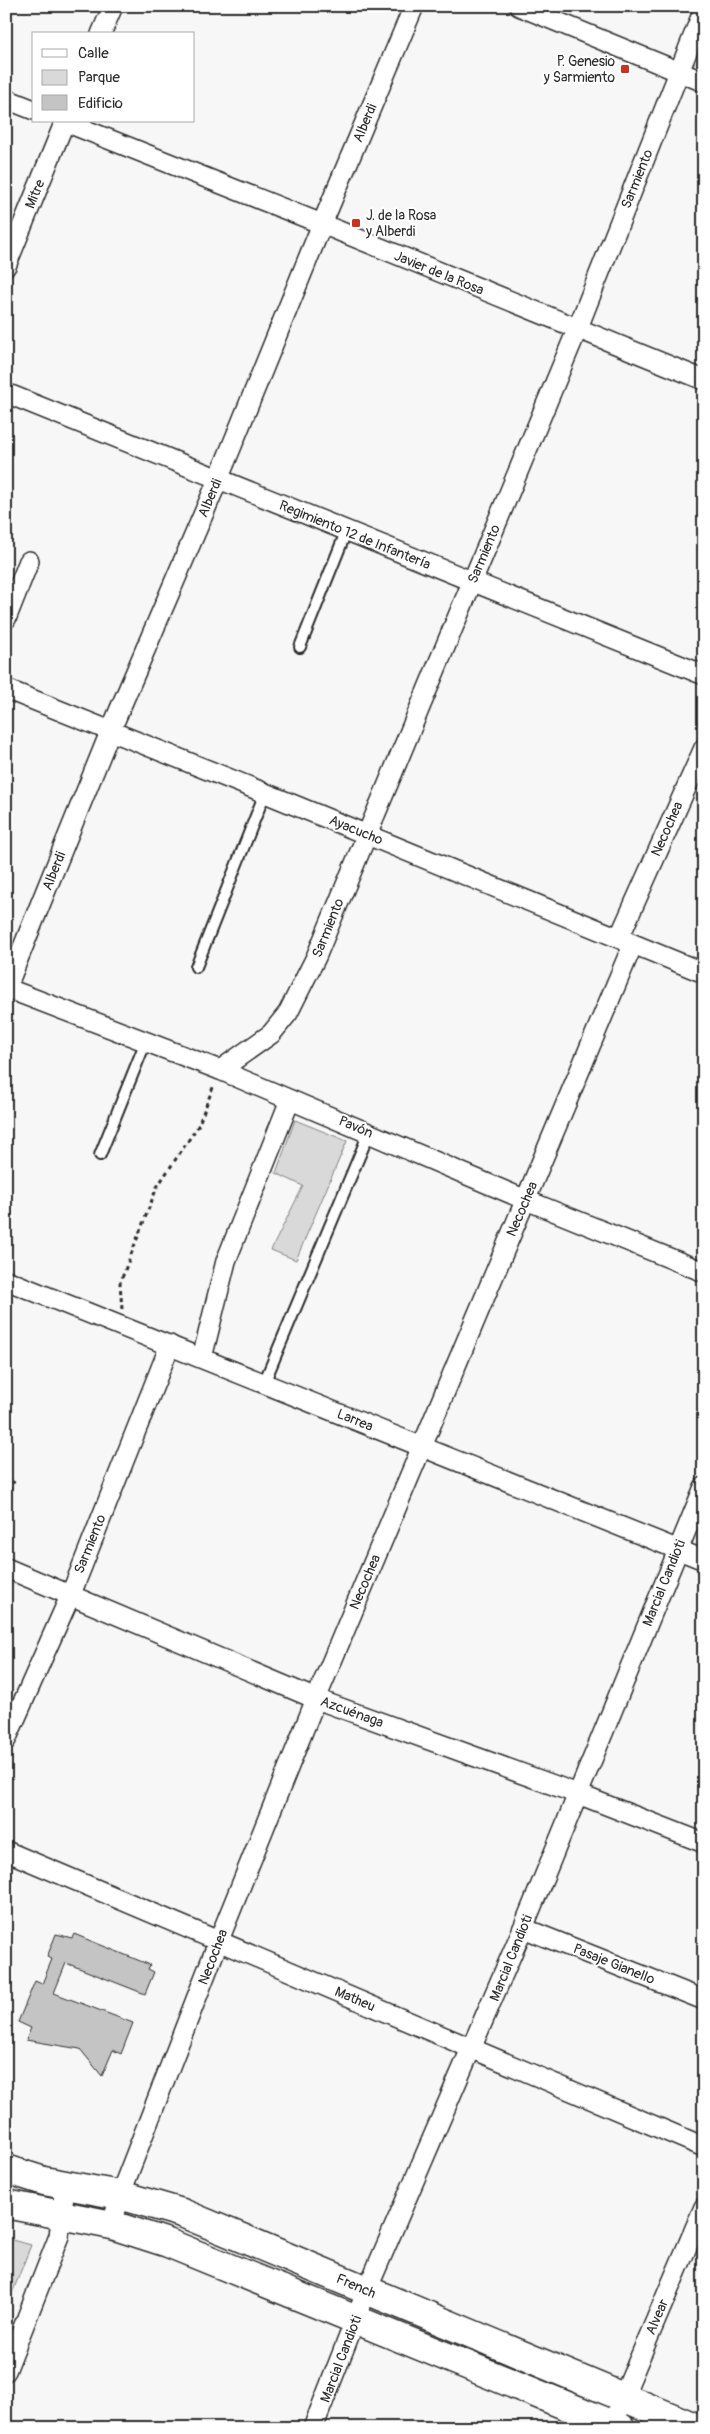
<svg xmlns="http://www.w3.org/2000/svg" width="710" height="2434" font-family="Pangolin,sans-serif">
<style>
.green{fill:#d9d9d9;stroke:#828282}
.building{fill:#c4c4c4;stroke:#2b2b2b}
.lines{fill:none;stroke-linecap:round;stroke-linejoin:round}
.lane-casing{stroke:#2b2b2b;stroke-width:14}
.street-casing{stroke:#2b2b2b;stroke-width:22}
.secondary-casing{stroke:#2b2b2b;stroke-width:31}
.path{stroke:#2b2b2b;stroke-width:3;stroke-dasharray:4 4;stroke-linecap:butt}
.lane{stroke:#fff;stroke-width:10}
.street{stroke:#fff;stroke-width:19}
.secondary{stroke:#fff;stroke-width:28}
.poi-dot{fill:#c8321e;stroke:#fff;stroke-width:2}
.labels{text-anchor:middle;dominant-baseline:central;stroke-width:4;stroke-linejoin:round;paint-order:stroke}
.poi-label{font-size:14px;fill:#2b2b2b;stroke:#fff;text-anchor:end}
.street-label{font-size:14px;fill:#2b2b2b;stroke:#fff}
</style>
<rect width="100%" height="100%" fill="#f7f7f7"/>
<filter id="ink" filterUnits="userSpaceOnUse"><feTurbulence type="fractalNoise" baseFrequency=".02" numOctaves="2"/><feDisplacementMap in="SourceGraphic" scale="10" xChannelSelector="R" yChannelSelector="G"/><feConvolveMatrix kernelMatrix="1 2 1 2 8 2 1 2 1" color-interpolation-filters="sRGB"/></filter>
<g filter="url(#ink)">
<g class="green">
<path d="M295,1120l52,21 -51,119 -25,-10 32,-64 -27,-13z"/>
<path d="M6,2238l25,7 -25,64z"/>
</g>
<path class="building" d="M56,1934l16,4 2,-4 76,31 -2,4 6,3 -9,22 -79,-31 -12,30 79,30 -12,31 -8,-4 -11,26 -22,-27 -54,-9 5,-12 -13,-6 17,-41 7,3 10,-25 -5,-2z"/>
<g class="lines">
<defs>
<g id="lane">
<path d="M300,647l46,-115"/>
<path d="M196,967l69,-174"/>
<path d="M100,1155l46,-114"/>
<path d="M264,1383l105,-250"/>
</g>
<g id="street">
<path d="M519,6l185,76"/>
<path d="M101,34l12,-28"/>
<path d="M6,99l28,11"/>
<path d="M63,121l259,103 382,156"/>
<path d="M6,266l59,-145"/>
<path d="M6,393l698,282"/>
<path d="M6,619l23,-58"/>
<path d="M6,689l259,104 439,180"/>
<path d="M619,938l85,-190"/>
<path d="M6,988l214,82 306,130 178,72"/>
<path d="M6,989l104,-257 108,-252 104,-256 92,-218"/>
<path d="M220,1070l51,-36 17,-21 28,-56 261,-627 127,-321"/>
<path d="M6,1280l698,280"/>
<path d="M202,1358l24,-97 64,-161"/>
<path d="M6,1568l310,131 262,95 126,49"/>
<path d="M6,1740l65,-146 99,-249"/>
<path d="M6,1851l698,296"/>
<path d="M523,1928l181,72"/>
<path d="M112,2225l8,-30 99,-255 97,-241 317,-755"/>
<path d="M6,2371l53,-135 6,-50"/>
<path d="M313,2428l54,-138 156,-362 181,-441"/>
<path d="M613,2428l10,-31 81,-190"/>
</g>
<g id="secondary">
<path d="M6,2169l38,12 76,14 62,18 515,215"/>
<path d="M6,2204l106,21 56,18 453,185"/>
</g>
</defs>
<use href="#lane" class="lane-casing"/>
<use href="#street" class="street-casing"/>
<use href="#secondary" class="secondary-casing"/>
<g class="path">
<path d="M122,1309l-2,-26 37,-96 41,-61 16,-41"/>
<path d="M6,1498l8,-17"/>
</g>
<use href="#lane" class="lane"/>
<use href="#street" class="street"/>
<use href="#secondary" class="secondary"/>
</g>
</g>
<g class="poi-dot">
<rect x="620" y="64" width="10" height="10" rx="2.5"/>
<rect x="351" y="218" width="10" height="10" rx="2.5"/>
</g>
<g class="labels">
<g class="poi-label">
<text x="615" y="61">P. Genesio<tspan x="615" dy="16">y Sarmiento</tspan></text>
<text x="366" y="215" text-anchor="start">J. de la Rosa<tspan x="366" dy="16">y Alberdi</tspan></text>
</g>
<g class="street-label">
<text transform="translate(365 123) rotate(-67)">Alberdi</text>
<text transform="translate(637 179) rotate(-68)">Sarmiento</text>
<text transform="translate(35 194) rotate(-68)">Mitre</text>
<text transform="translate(439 273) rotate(22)">Javier de la Rosa</text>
<text transform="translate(210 498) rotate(-67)">Alberdi</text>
<text transform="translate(355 535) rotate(22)">Regimiento 12 de Infantería</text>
<text transform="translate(484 554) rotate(-67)">Sarmiento</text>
<text transform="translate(667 829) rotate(-66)">Necochea</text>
<text transform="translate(356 830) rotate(22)">Ayacucho</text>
<text transform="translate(54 871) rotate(-68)">Alberdi</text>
<text transform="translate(328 928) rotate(-68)">Sarmiento</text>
<text transform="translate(356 1127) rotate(23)">Pavón</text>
<text transform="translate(522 1209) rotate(-67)">Necochea</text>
<text transform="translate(355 1420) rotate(22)">Larrea</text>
<text transform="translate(90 1544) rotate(-68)">Sarmiento</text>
<text transform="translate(365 1582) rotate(-67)">Necochea</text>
<text transform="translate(664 1583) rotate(-68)">Marcial Candioti</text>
<text transform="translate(352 1712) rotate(20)">Azcuénaga</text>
<text transform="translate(213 1957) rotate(-69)">Necochea</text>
<text transform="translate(511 1958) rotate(-68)">Marcial Candioti</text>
<text transform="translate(614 1964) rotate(22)">Pasaje Gianello</text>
<text transform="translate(355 1999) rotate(23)">Matheu</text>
<text transform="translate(356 2286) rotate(23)">French</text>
<text transform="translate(657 2317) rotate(-67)">Alvear</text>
<text transform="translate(341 2359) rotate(-69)">Marcial Candioti</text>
</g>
</g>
<rect width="710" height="2434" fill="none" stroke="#fff" stroke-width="25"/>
<rect x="12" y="12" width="685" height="2409" fill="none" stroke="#2b2b2b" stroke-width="2" filter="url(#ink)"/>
<rect x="32" y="32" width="162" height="90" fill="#ffffff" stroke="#aaaaaa"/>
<rect x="42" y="49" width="25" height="8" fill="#ffffff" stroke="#aaaaaa"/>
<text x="78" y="58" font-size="15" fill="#2b2b2b">Calle</text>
<rect x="42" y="70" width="25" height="15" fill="#d9d9d9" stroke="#aaaaaa"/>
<text x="78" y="82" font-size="15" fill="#2b2b2b">Parque</text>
<rect x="42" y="95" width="25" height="15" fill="#c4c4c4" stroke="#aaaaaa"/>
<text x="78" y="108" font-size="15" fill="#2b2b2b">Edificio</text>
</svg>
